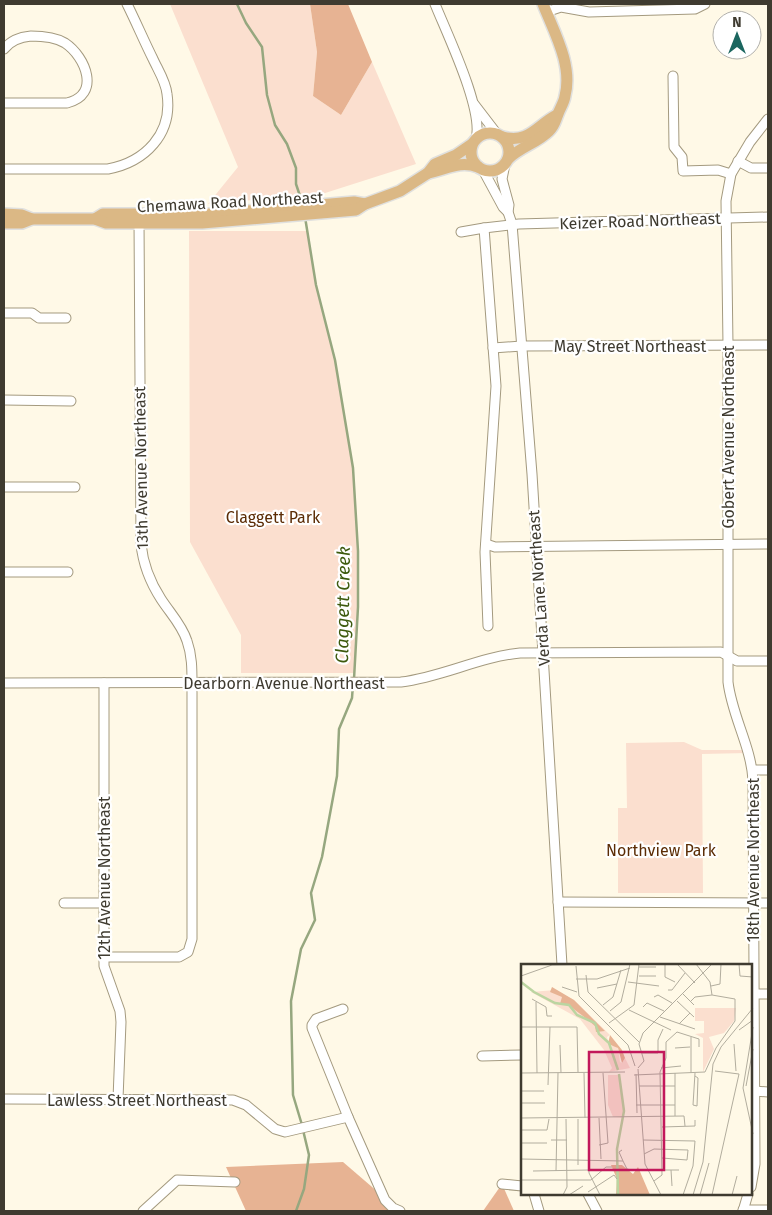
<svg xmlns="http://www.w3.org/2000/svg" width="772" height="1215" font-family="'Fira Sans',sans-serif">
<style>
.green{fill:#fbdfcf}
.forest{fill:#e7b393}
.lines{fill:none;stroke-linecap:round;stroke-linejoin:round}
.stream{stroke:#96a77f;stroke-width:2.5}
.minor-casing{stroke:#a49a7f;stroke-width:11}
.major-casing{stroke:#e0e0de;stroke-width:14}
.minor{stroke:#fff;stroke-width:9}
.major{stroke:#dbb885;stroke-width:11}
.labels{text-anchor:middle;dominant-baseline:central;stroke-width:4.5;stroke-linejoin:round;paint-order:stroke}
.street-label{font-size:16px;fill:#3f3b30;stroke:#fff}
.park-label{font-size:16px;fill:#5b2c05;stroke:#fff}
.water-label{font-size:18px;font-style:italic;fill:#3d5a0e;stroke:#fff}
.inset-river{fill:none;stroke:#bbd5a1;stroke-width:2.5}
.inset-road{fill:none;stroke:#b2ad9e;stroke-width:1}
.view{fill:#c2185b;fill-opacity:0.15;stroke:#c2185b;stroke-width:2.5}
.inset-edge{fill:none;stroke:#3f3b30;stroke-width:2.5}
</style>
<rect width="100%" height="100%" fill="#fff9e7"/>
<g class="green">
<path d="M170,4h140l7,48 -4,44 28,19 31,-53 44,102 -94,30 -114,10 30,-37z"/>
<path d="M189,231h119l8,54 19,75 8,43 10,65 5,83v56l-4,66h-113v-38l-51,-93z"/>
<path d="M684,742l18,8h45l1,3 -46,1 1,139h-85v-85h9l-1,-65z"/>
</g>
<g class="forest">
<path d="M310,4h38l24,58 -31,53 -28,-19 4,-44z"/>
<path d="M343,1162l57,49h-154l-20,-44z"/>
<path d="M502,1184l12,27h-31z"/>
</g>
<g class="lines">
<g class="stream">
<path d="M237,4l9,19 16,24 5,48 8,30 12,19 9,24v16l6,18"/>
<path d="M305,217l11,68 19,75 18,108 5,83v56l-4,72"/>
<path d="M302,1125l-9,-30 -2,-94 10,-52 14,-29 -4,-27 11,-36 15,-81 2,-47 13,-31 1,-14"/>
<path d="M296,1211l8,-22 5,-34 -6,-25"/>
</g>
<defs>
<g id="minor">
<path d="M435,4c12,30 49,106 41,135"/>
<path d="M546,12l15,-5 28,5 106,-3 10,-5"/>
<path d="M4,49c7,-9 16,-12 27,-13 11,0 24,1 34,7 21,14 36,52 2,60h-63"/>
<path d="M673,76l1,71 8,10 1,14 35,-1 13,4"/>
<path d="M474,104l23,30"/>
<path d="M738,161l13,7h17"/>
<path d="M505,164l-3,15 7,26 -1,7 4,12 20,250 30,491"/>
<path d="M4,169h104c37,-7 65,-35 59,-75 -1,-12 -9,-24 -14,-35 -9,-18 -17,-37 -26,-55"/>
<path d="M483,170l20,37 5,5"/>
<path d="M484,228l12,158 -11,166 3,74"/>
<path d="M461,232l23,-4 35,-4 249,-7"/>
<path d="M4,313h28l7,5h27"/>
<path d="M493,348l29,-2 246,-1"/>
<path d="M4,400l67,1"/>
<path d="M4,487h71"/>
<path d="M486,544l9,3 273,-3"/>
<path d="M4,572h64"/>
<path d="M4,683l397,-1c41,-5 78,-25 119,-29l201,-1 16,9h31"/>
<path d="M104,683v283l16,45 1,11 -3,77"/>
<path d="M753,770h15"/>
<path d="M558,902l210,1"/>
<path d="M64,903h40"/>
<path d="M104,957h75l9,-5 4,-13v-255c0,-15 0,-29 -5,-43 -5,-16 -17,-28 -26,-42 -11,-17 -18,-35 -20,-55l-2,-325"/>
<path d="M751,994h17"/>
<path d="M343,1009l-27,10 -4,6v3l36,89 37,83 8,8 7,3"/>
<path d="M482,1056l40,-1"/>
<path d="M754,1091l14,1"/>
<path d="M4,1099l229,1 13,5 29,24 10,3 63,-15"/>
<path d="M502,1184l20,2"/>
<path d="M751,1187l4,-23 -2,-384c-2,-34 -21,-64 -25,-98v-337l-2,-144 5,-27 19,-32 18,-23"/>
<path d="M534,1194l5,17"/>
<path d="M588,1194l9,17"/>
<path d="M743,1210h25"/>
<path d="M143,1211l34,-31 58,2"/>
<path d="M743,1211l5,-17"/>
</g>
<g id="major">
<circle cx="490" cy="152" r="19"/>
<path d="M503,137c26,7 34,-12 54,-22"/>
<path d="M508,159c12,-12 29,-16 41,-28 6,-6 6,-10 9,-17 2,-6 6,-11 7,-18 8,-31 -11,-64 -22,-92"/>
<path d="M428,173c18,-3 31,-13 50,-6"/>
<path d="M4,214l18,1 10,4"/>
<path d="M95,219l8,-5h110l141,-12 11,2"/>
<path d="M4,223h18l10,-4h63l11,4h96l154,-13 9,-6 35,-13 28,-18 7,-9 21,-9 16,-11"/>
</g>
</defs>
<use href="#minor" class="minor-casing"/>
<use href="#major" class="major-casing"/>
<use href="#minor" class="minor"/>
<use href="#major" class="major"/>
</g>
<g class="labels">
<g class="street-label">
<text transform="translate(230 202) rotate(-3)">Chemawa Road Northeast</text>
<text transform="translate(640 221) rotate(-2)">Keizer Road Northeast</text>
<text x="630" y="346">May Street Northeast</text>
<text transform="translate(728 437) rotate(-90)">Gobert Avenue Northeast</text>
<text transform="translate(141 468) rotate(-91)">13th Avenue Northeast</text>
<text transform="translate(539 588) rotate(-94)">Verda Lane Northeast</text>
<text x="284" y="683">Dearborn Avenue Northeast</text>
<text transform="translate(753 860) rotate(-90)">18th Avenue Northeast</text>
<text transform="translate(104 878) rotate(-90)">12th Avenue Northeast</text>
<text x="137" y="1100">Lawless Street Northeast</text>
</g>
<g class="park-label">
<text x="273" y="517">Claggett Park</text>
<text x="661" y="850">Northview Park</text>
</g>
<g class="water-label">
<text transform="translate(343 605) rotate(-89)">Claggett Creek</text>
</g>
</g>
<g transform="translate(521 964)">
<rect width="231" height="231" fill="#fff9e7"/>
<path d="M34,26l19,10 36,35 -3,2 3,10 5,-2 3,3 2,14 2,1 3,-5 5,10 -21,4 3,-4 -8,-18 -24,-31 -49,-27zM174,44h41l-2,13 -10,12 -15,4 5,12 -11,23v-34l-8,-4 9,-1v-12h-9zM87,111h11l5,43 -11,-1 -5,-12z" fill="#fbdfcf"/>
<path d="M31,23l22,13 31,31 -9,1 -1,-6 -12,-10 -16,-12h-7l2,-7 -12,-5zM89,71l12,15 3,8 -3,5 -4,-15 -10,-4zM90,201h11l11,9 5,-7 12,28h-34l1,-16z" fill="#e7b393"/>
<path class="inset-river" d="M0,18l13,10 21,11 14,2 8,10 18,8 4,11 10,9 9,27M97,231l-1,-46 7,-38 -5,-37"/>
<path class="inset-road" d="M144,0v13l10,5M156,0l18,19M218,0l1,12 13,1M55,2l3,30 49,49 7,21M118,3h17M65,11l2,17 51,50M0,12l31,-11 51,-1M118,12h17M55,15h21l33,-11M107,18l31,4M190,22l9,-2 1,-20M41,23l15,5M76,24l20,-4M147,26h4l13,-17M162,30l11,11M133,33l4,-2 14,8M11,35l14,8 1,9h5M156,37l17,16M15,38l1,71M169,38l5,-5 17,-2M82,41l10,-8 8,-27M122,43l4,-4 17,8M108,46l42,20M89,47l11,-9 9,-38M139,53l35,12M88,59l25,-18 5,-41M158,60l11,-11M0,63h56l1,45M232,63l-10,61 10,46M218,66l14,-10M213,80l2,27M39,81l1,28M154,84l15,-1M121,89h16v-13l5,-11M117,104l6,-7 -5,-17 4,-11 69,-69M140,104l20,-2M117,105l7,95 16,31M0,109l104,-1M63,109l1,45M154,109v43M170,109v-36M174,109l-2,32 4,1 1,-28 -3,-2M115,110l1,39M113,111l71,-3 11,-24 19,-27v-22l-23,-4 -2,-13 -14,-18M27,121l2,-58M118,122h36M225,122l7,-37M0,127h23M0,139h24M115,141h39M0,154l163,-2 1,10M78,154l2,41M57,155v46M68,155v54l11,22M141,163l33,-1v-6M0,166h26l2,-11M30,176h16M122,176l52,1 -2,25 -10,29M0,179h26M78,181l9,-2 -5,-70M101,186l-3,2 4,9 4,8 4,1M123,190l10,-5 34,1 -1,10 -25,-2M0,195l102,2M140,206h18M150,206l1,16M12,207l56,-1M35,207l2,-98M0,216h70l15,-13h6M133,217l8,-6 -2,-103 6,-14v-16l11,-10 22,7v8M67,228l26,-17 3,4M42,231l4,-8 -1,-68M48,231l14,-9M172,231l10,-33 10,-98 8,-17 32,-39M179,231l9,-32M191,231l27,-121 -24,-3M211,231l5,-19"/>
<path class="view" d="M68,88h75v118h-75z"/>
<rect width="231" height="231" class="inset-edge"/>
</g>
<rect width="772" height="1215" fill="none" stroke="#3f3b30" stroke-width="10"/>
<g transform="translate(737 35)"><circle r="24" fill="#ffffff" stroke="#b2b1ac"/>
<path d="M0-4L9 19L0 12L-9 19Z" fill="#1b665f"/>
<text y="-8" font-size="14" font-weight="bold" text-anchor="middle" fill="#3f3b30">N</text>
</g>
</svg>
